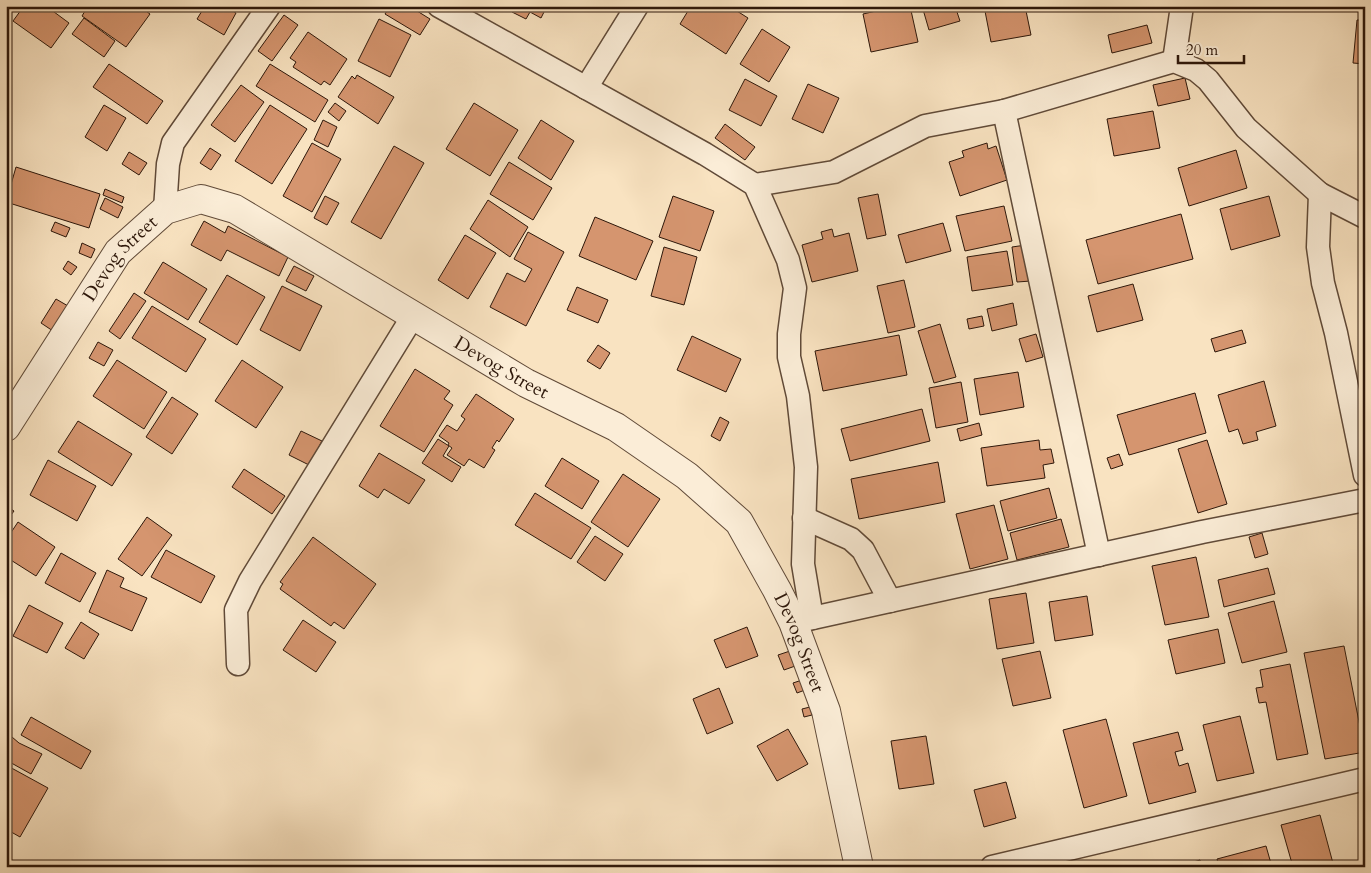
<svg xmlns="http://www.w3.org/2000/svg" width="1371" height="873" font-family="Cardo,serif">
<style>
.building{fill:#d5956f;stroke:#2d170a}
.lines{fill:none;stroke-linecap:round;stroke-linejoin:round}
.minor-casing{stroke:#604a38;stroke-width:25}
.tertiary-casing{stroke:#604a38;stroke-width:30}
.minor{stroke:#fbedd7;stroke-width:22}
.tertiary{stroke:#fbedd7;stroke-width:28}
.labels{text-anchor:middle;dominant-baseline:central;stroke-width:4;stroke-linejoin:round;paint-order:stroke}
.street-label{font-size:19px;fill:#2d170a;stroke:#fbedd7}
</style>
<rect width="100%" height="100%" fill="#f9e3c1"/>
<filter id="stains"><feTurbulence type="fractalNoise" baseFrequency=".004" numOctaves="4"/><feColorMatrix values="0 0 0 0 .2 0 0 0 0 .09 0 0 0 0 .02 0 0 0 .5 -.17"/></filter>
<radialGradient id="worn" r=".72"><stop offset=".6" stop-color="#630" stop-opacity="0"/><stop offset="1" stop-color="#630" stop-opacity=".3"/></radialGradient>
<g class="building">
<path d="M24,6h22l23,17 -18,25 -38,-27z"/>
<path d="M88,6h51l11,8 -24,33 -44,-31z"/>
<path d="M205,6h19l12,7 -12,22 -27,-16z"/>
<path d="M390,6h19l21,13 -10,16 -35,-21z"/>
<path d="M515,6h32l-6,12 -11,-6 -4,7 -14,-7z"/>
<path d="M691,6h38l19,12 -22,36 -46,-30z"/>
<path d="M898,6h12l8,36 -47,10 -8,-38z"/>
<path d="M922,6h33l5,15 -31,9z"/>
<path d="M984,6h41l6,29 -40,7z"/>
<path d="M1350,6h15v3l-15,-1z"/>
<path d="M284,15l14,10 -26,36 -14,-10z"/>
<path d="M84,18l31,23 -11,16 -32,-23z"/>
<path d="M379,19l32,16 -21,42 -32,-16z"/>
<path d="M1357,20h8v44l-12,-1z"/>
<path d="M1147,25l5,18 -40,10 -4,-18z"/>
<path d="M762,29l28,18 -21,35 -29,-18z"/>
<path d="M308,32l39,27 -17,26 -6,-4 -3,4 -28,-18 3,-5 -6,-4z"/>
<path d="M109,64l54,37 -16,23 -54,-37z"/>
<path d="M270,64l58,36 -13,22 -59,-36z"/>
<path d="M357,75l37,22 -16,27 -40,-27 14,-21 3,3z"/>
<path d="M1185,78l5,21 -32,7 -5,-21z"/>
<path d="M745,79l32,17 -16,30 -32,-16z"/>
<path d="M1362,81h3v42h-2z"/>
<path d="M808,84l31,14 -16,35 -31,-14z"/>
<path d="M241,85l23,17 -29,40 -24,-17z"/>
<path d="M335,103l11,8 -7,10 -11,-9z"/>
<path d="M474,103l44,27 -28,46 -44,-27z"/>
<path d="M104,105l22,13 -19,33 -22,-14z"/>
<path d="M270,105l37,24 -35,55 -37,-23z"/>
<path d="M1153,111l7,37 -46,8 -7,-37z"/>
<path d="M323,120l14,7 -9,20 -14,-7z"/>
<path d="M541,120l33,21 -23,39 -33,-22z"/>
<path d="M725,124l30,23 -10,13 -30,-22z"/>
<path d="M312,143l29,16 -29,53 -29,-16z"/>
<path d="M987,143l1,6 8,-3 11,34 -47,16 -11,-34 15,-5 -2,-6z"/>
<path d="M394,146l30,17 -43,76 -30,-17z"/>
<path d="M210,148l11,7 -10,15 -11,-7z"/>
<path d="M1236,150l11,38 -58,18 -11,-38z"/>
<path d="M129,152l18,11 -8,12 -17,-11z"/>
<path d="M509,162l43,26 -19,32 -43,-26z"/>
<path d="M16,167l84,27 -11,34 -83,-26z"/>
<path d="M105,189l19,8 -2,6 -19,-8z"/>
<path d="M878,194l8,41 -19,4 -9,-41z"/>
<path d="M325,196l14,7 -12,22 -13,-7z"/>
<path d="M673,196l41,15 -14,40 -41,-14z"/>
<path d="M1269,196l11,40 -49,14 -11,-41z"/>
<path d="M105,198l18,9 -5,11 -18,-9z"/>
<path d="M488,200l40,27 -18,30 -40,-28z"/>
<path d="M1004,206l8,35 -47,10 -9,-35z"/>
<path d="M1181,214l12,45 -95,25 -12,-44z"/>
<path d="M595,217l58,24 -17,39 -57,-24z"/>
<path d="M204,221l21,12 3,-7 60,31 -9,19 -52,-26 -6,11 -30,-16z"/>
<path d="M55,222l15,6 -4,9 -15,-6z"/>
<path d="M943,223l8,28 -45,12 -8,-28z"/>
<path d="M832,229l2,8 15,-4 9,38 -46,11 -10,-37 21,-6 -2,-7z"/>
<path d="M528,232l36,20 -38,74 -36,-19 17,-34 18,9 7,-13 -18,-10z"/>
<path d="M465,235l31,18 -28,46 -30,-19z"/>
<path d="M82,243l13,6 -4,9 -12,-5z"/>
<path d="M1026,245l5,36 -14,1 -5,-35z"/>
<path d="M664,247l33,10 -13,48 -33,-9z"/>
<path d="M1007,251l6,34 -41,6 -5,-34z"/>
<path d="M68,261l9,6 -6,8 -8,-6z"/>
<path d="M163,262l44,27 -19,31 -44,-27z"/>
<path d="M294,266l20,10 -8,15 -20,-10z"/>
<path d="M227,275l38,22 -28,48 -38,-23z"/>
<path d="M904,280l11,47 -27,6 -11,-47z"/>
<path d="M1133,284l10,36 -46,12 -9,-36z"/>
<path d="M282,286l40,20 -22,45 -40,-21z"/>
<path d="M577,287l31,13 -10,23 -31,-13z"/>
<path d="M134,293l12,8 -26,38 -11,-8z"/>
<path d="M56,299l12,7 -15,25 -12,-8z"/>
<path d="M1013,303l4,22 -25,6 -5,-22z"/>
<path d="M152,306l54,33 -20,33 -54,-34z"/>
<path d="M982,316l2,10 -15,3 -2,-10z"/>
<path d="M940,324l16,53 -22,6 -16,-52z"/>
<path d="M1242,330l4,13 -31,9 -4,-13z"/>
<path d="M1036,334l7,23 -17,5 -7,-23z"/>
<path d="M899,335l8,40 -84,16 -8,-40z"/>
<path d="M692,336l49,23 -15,33 -49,-22z"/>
<path d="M98,342l15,8 -9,16 -15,-8z"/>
<path d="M598,345l12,8 -10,16 -13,-8z"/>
<path d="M117,360l50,32 -23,37 -51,-33z"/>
<path d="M242,360l41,27 -27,41 -41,-27z"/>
<path d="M415,369l35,22 -6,8 9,6 -29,47 -44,-26z"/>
<path d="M1018,372l6,35 -44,8 -6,-36z"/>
<path d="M1264,381l12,45 -20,6 2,8 -15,4 -5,-15 -9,3 -11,-37z"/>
<path d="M961,382l7,40 -32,6 -7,-40z"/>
<path d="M1195,393l11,40 -77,22 -12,-40z"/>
<path d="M476,394l38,25 -15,23 -2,-2 -5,8 3,2 -11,18 -15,-9 -5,7 -17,-11 5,-7 -4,-3 1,-2 -10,-7 8,-11 10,6 8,-12 -4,-3z"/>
<path d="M172,397l26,17 -26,40 -26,-17z"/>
<path d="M922,409l8,32 -80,20 -9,-32z"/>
<path d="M720,417l9,5 -9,19 -9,-5z"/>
<path d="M78,421l54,33 -20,32 -54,-34z"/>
<path d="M979,423l3,12 -22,6 -3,-12z"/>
<path d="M301,431l21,10 -13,24 -20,-10z"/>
<path d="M438,439l11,7 -6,10 18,11 -9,15 -30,-19z"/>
<path d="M1039,440l1,10 11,-1 3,14 -11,2 2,13 -58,8 -6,-38z"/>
<path d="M1207,440l20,64 -29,9 -20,-64z"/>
<path d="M379,453l46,27 -16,24 -25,-15 -6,9 -19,-12z"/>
<path d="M1119,454l4,11 -12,4 -4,-11z"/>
<path d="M562,458l37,23 -17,28 -37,-23z"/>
<path d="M48,460l48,26 -19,35 -47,-26z"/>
<path d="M938,462l7,40 -86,17 -8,-40z"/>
<path d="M244,469l41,27 -13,18 -40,-27z"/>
<path d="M623,474l37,25 -32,48 -37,-25z"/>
<path d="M1049,488l8,30 -49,13 -8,-30z"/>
<path d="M535,493l56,35 -20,31 -56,-34z"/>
<path d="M994,505l14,54 -38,10 -14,-55z"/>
<path d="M6,506l8,5 -8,11z"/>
<path d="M147,517l25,18 -30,41 -24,-17z"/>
<path d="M1061,519l8,28 -52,13 -7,-27z"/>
<path d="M18,522l37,25 -19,29 -30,-19v-17z"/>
<path d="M1262,533l6,21 -13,4 -6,-21z"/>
<path d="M595,536l28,18 -18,27 -28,-19z"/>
<path d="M313,537l63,47 -32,45 -10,-7 -3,4 -51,-37 3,-5 -3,-2z"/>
<path d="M166,550l49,26 -14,27 -50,-26z"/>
<path d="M61,553l35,20 -16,29 -35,-19z"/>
<path d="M1196,557l13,60 -44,8 -13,-59z"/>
<path d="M1268,568l7,26 -51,13 -6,-27z"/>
<path d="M107,570l17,8 -4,9 27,11 -15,33 -43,-19z"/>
<path d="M1026,593l8,50 -37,6 -8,-50z"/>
<path d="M1087,596l6,39 -38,6 -6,-39z"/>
<path d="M1274,601l13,51 -45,11 -14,-50z"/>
<path d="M29,605l34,18 -16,30 -34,-17z"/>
<path d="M303,620l33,22 -20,30 -33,-22z"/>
<path d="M81,622l18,12 -15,25 -19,-11z"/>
<path d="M747,627l11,29 -32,12 -12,-28z"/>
<path d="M1218,629l7,34 -49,11 -8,-34z"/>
<path d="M1344,646l21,106 -40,7 -21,-106z"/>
<path d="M793,650l5,15 -14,5 -6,-15z"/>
<path d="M1040,651l11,47 -38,8 -11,-47z"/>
<path d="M1290,664l18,90 -31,6 -11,-58 -7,1 -3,-15 7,-1 -3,-17z"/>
<path d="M802,680l3,10 -8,3 -4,-10z"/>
<path d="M719,688l14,35 -26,11 -14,-35z"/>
<path d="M810,707l2,8 -8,2 -2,-8z"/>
<path d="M1240,716l14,57 -37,8 -14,-56z"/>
<path d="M31,717l60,34 -10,18 -60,-34z"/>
<path d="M1106,719l21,77 -43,12 -21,-78z"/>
<path d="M788,729l20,35 -31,17 -20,-35z"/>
<path d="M1178,732l5,18 -8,2 4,14 9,-3 8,29 -47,12 -16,-61z"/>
<path d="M926,736l8,48 -35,5 -8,-48z"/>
<path d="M12,737l7,6 23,11 -11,20 -25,-14v-13z"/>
<path d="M6,765l42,23 -28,49 -14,-8z"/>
<path d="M1006,782l10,36 -32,9 -10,-37z"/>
<path d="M1320,815l14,52h-41l-12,-42z"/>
<path d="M1266,846l6,21h-53l-2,-8z"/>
<path d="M1200,860l2,7h-25z"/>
</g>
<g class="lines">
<defs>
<g id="minor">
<path d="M439,6l266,148 50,31 33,75 7,28 -6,46v23l9,39 8,71 -3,97 9,54"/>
<path d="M1174,61l8,-55"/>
<path d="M586,88l51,-82"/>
<path d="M1004,111l95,444"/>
<path d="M755,185l79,-13 91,-46 79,-15 170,-50 22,9 12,10 38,48 74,66 45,23"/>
<path d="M1320,194l-2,53 5,36 13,50 29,142"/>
<path d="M165,210l3,-46 5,-21 96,-137"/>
<path d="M804,518l47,21 12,11 27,51"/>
<path d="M799,621l403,-89 163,-32"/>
<path d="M238,664l-2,-54 14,-29 163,-265"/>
<path d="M992,867l373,-88"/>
</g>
<g id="tertiary">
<path id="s1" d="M6,427l112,-175 47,-42 36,-11 34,10 291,174 90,44 71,49 52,46 38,68 16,32 33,89 33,156"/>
</g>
</defs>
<use href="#minor" class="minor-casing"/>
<use href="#tertiary" class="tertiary-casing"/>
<use href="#minor" class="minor"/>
<use href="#tertiary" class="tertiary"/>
</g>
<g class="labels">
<g class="street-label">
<text stroke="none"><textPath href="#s1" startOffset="204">Devog Street</textPath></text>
<text stroke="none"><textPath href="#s1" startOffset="654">Devog Street</textPath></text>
<text stroke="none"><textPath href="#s1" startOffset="1074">Devog Street</textPath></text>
</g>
</g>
<rect width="1371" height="873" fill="none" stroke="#f9e3c1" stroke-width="25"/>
<rect x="8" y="8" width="1356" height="858" fill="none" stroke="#2d170a" stroke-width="2.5"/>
<rect x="12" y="12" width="1346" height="848" fill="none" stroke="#2d170a"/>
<path d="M1178 55v8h66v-8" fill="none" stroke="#2d170a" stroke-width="2.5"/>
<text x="1186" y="55" font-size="15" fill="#2d170a" stroke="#fbedd7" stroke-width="4" paint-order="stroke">20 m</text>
<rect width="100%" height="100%" filter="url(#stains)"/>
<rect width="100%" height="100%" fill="url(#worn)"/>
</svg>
